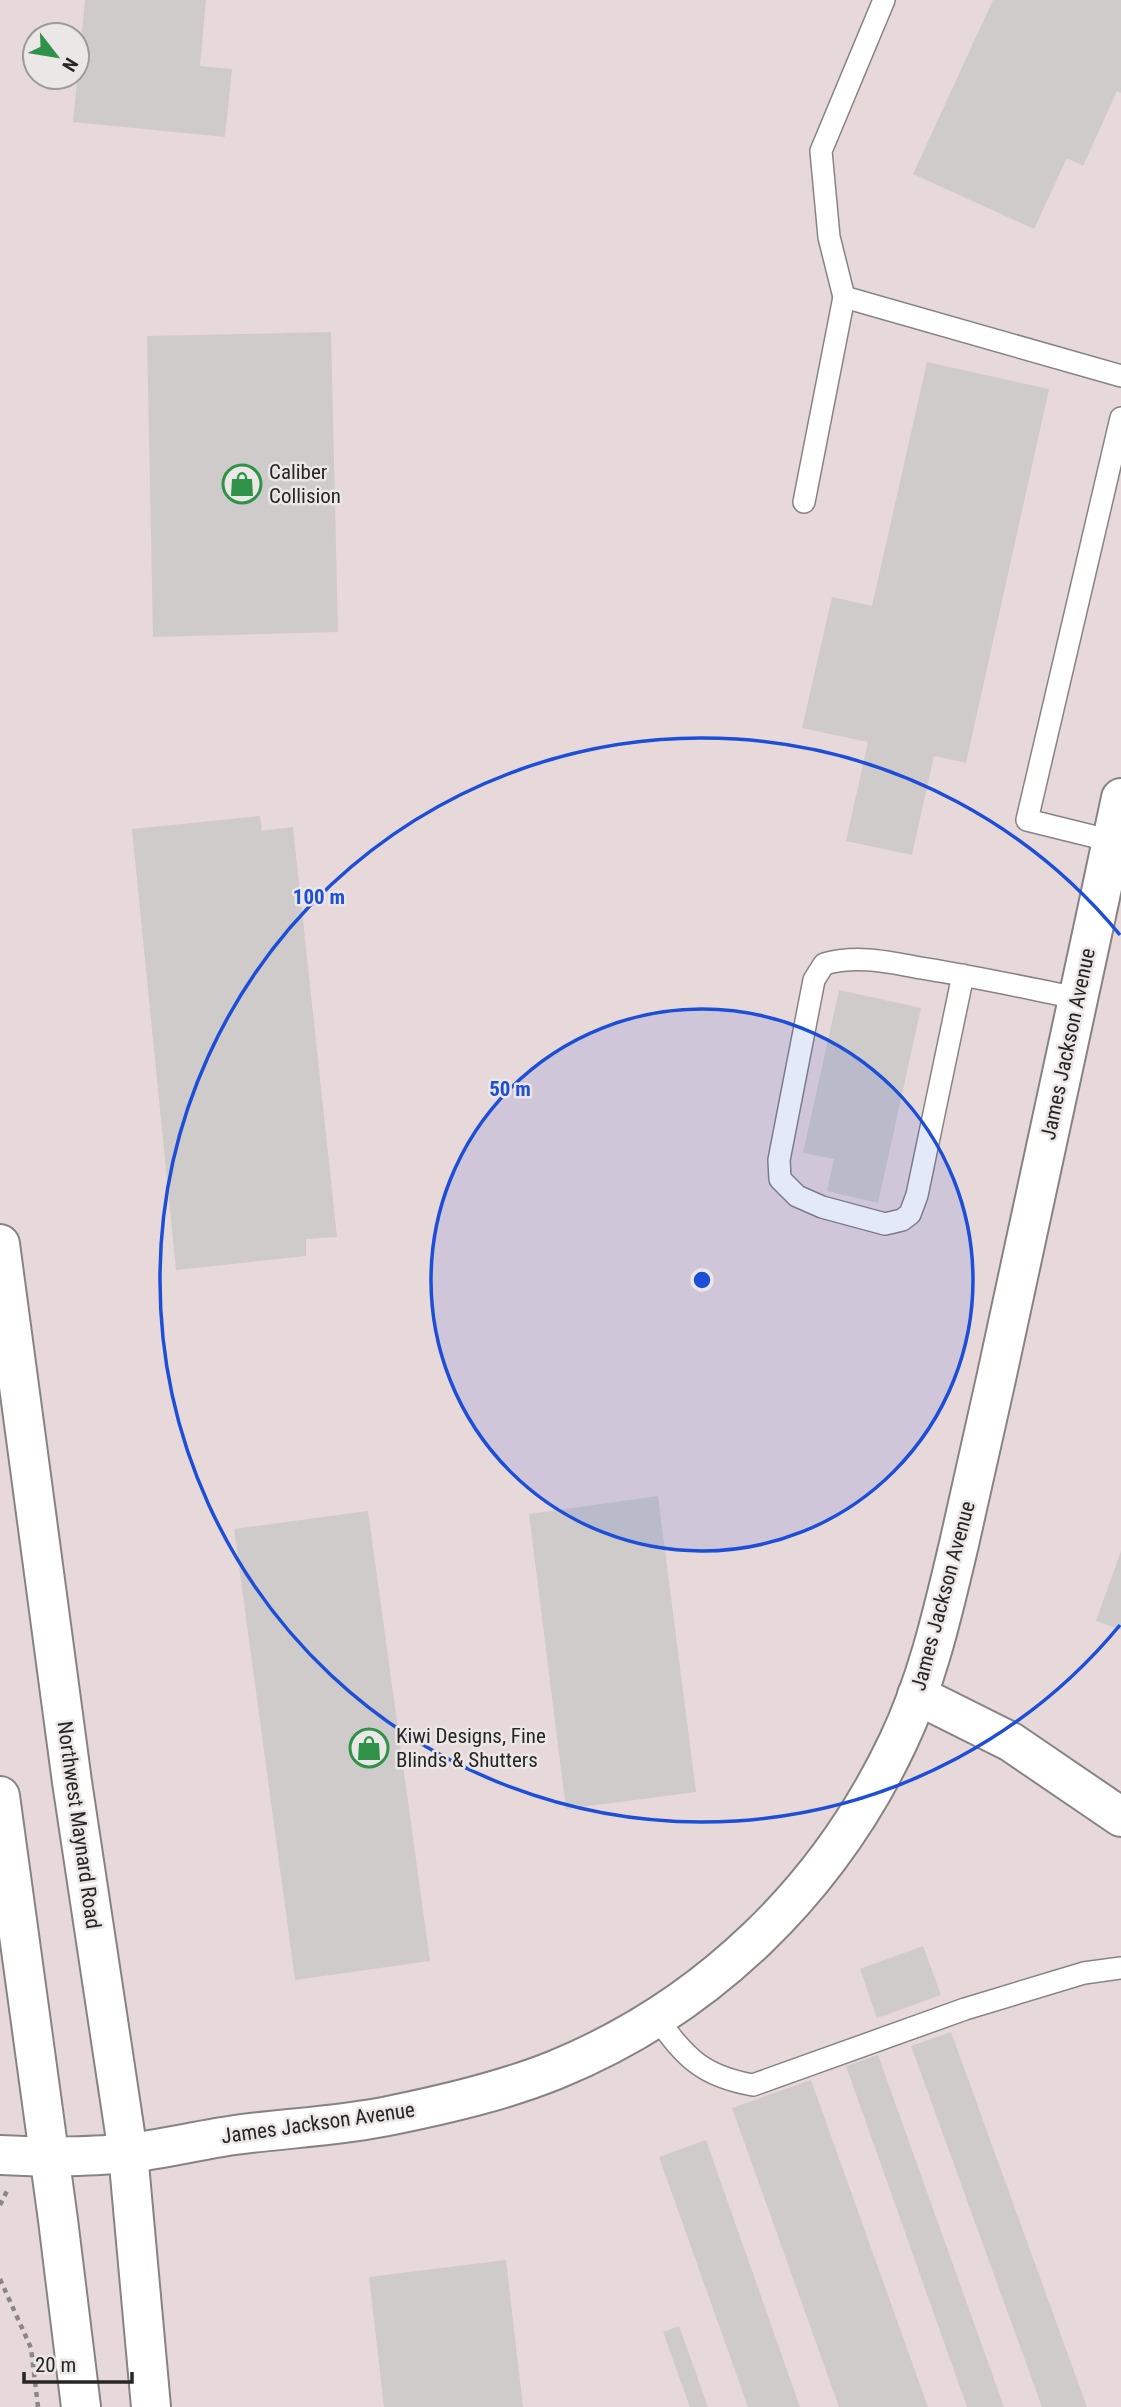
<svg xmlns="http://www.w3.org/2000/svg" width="1121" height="2407" font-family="'Roboto Condensed',sans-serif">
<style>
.built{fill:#e7d9da;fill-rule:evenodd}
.building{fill:#cfcbca}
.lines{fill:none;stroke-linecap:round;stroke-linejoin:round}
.service-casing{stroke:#878383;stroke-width:24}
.minor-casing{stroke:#878383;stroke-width:42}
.tertiary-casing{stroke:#878383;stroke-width:42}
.primary-casing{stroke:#878383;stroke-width:42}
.path{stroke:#898686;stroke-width:4.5;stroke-dasharray:5 5;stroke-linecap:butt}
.service{stroke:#fff;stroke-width:21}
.minor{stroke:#fff;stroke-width:38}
.tertiary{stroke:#fff;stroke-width:38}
.primary{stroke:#fff;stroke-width:38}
.ring{fill:none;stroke:#1d4ed8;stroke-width:3.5}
.labels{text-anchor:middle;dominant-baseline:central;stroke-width:5;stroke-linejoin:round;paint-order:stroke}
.poi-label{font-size:21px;fill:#272626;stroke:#ece7e7;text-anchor:start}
.street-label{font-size:21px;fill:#272626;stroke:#ece7e7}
.centre{fill:#1d4ed8;stroke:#ece7e7;stroke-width:3.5}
.ring-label{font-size:21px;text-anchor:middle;font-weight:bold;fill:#1d4ed8;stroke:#ece7e7;stroke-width:5;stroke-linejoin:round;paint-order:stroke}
</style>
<rect width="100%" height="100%" fill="#ece7e7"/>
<path class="built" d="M0,0h1121v2407h-1121zM35,35h42v42h-42z"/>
<g class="building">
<path d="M85,0h121l-6,66 32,3 -7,68 -152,-15z"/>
<path d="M993,0h128v93l-4,-2 -34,75 -16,-8 -33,71 -121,-55z"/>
<path d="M331,332l7,300 -185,5 -6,-301z"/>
<path d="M927,362l122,27 -83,374 -32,-7 -22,99 -66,-14 22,-99 -66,-14 30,-131 40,9z"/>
<path d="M260,816l2,15 31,-4 44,410 -31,2v17l-130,14 -44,-441z"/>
<path d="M839,990l82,18 -43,195 -51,-12 7,-32 -31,-6z"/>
<path d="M658,1496l38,296 -130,17 -37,-295z"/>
<path d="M368,1511l62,450 -135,19 -61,-451z"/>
<path d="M1121,1551v79l-25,-9z"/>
<path d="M923,1946l18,49 -64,23 -17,-49z"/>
<path d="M951,2032l136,375h-45l-131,-361z"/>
<path d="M878,2055l126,352h-37l-121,-341z"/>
<path d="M811,2080l117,327h-89l-107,-299z"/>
<path d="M706,2140l94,267h-52l-89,-250z"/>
<path d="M506,2260l17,147h-139l-15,-130z"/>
<path d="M679,2326l29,81h-18l-27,-75z"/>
</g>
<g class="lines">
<defs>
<g id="service">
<path d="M844,297l-15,-60 -8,-86 63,-151"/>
<path d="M804,502l40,-205 277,79"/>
<path d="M1112,841l-85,-21 94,-402"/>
<path d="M963,975l-46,220 -7,19 -8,6 -17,4 -63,-17 -25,-11 -17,-17 -1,-19 35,-180 10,-16c35,-10 68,-1 103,5 50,8 100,19 150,29"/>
<path d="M656,2017c30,41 46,59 97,68l212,-76 119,-36 37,-5"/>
</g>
<g id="minor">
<path d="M917,1695l94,47 110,75"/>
<path d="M0,2155l49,2"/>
</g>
<path id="tertiary" d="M49,2157c26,-1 53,-1 79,-4 36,-4 71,-13 107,-18 52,-7 107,-9 158,-20 54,-11 110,-24 162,-45 152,-62 273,-180 343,-328 30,-63 45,-131 61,-198 12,-55 25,-110 37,-165 42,-193 84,-387 125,-581"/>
<g id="primary">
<path d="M0,1244l72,538 56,371 23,254"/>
<path d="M0,1796l58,424 23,187"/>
</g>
</defs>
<use href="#service" class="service-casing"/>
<use href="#minor" class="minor-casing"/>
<use href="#tertiary" class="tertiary-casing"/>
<use href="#primary" class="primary-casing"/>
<g class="path">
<path d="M0,2205l7,-14"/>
<path d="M0,2279l31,69 7,59"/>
</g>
<use href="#service" class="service"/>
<use href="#minor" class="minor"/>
<use href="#tertiary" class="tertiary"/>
<use href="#primary" class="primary"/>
</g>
<circle cx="702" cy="1280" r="271" fill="#1d4ed8" fill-opacity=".12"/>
<g class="ring">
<circle cx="702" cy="1280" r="271"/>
<path d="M1120 1625A542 542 0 1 1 1120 935"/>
</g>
<defs>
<symbol id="shop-ring" viewBox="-11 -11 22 22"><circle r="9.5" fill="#ece7e7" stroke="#2e9248" stroke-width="1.5"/><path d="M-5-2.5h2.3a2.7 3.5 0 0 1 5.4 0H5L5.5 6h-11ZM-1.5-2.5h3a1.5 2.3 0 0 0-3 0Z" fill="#2e9248"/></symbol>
</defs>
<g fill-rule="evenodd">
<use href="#shop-ring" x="220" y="462" width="44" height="44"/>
<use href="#shop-ring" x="347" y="1726" width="44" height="44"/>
</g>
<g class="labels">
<g class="poi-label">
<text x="269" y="472">Caliber<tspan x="269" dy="24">Collision</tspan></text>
<text x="396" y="1736">Kiwi Designs, Fine<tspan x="396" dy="24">Blinds &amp; Shutters</tspan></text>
</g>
<g class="street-label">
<text transform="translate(1068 1044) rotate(-78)">James Jackson Avenue</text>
<text transform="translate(943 1596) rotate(-75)">James Jackson Avenue</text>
<text transform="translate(79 1825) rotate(82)">Northwest Maynard Road</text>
<text transform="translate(318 2123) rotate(-8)">James Jackson Avenue</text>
</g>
</g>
<circle cx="702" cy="1280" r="10" class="centre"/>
<g class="ring-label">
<text x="319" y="904">100 m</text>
<text x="510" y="1096">50 m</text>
</g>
<g transform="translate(56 56) rotate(121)"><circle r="33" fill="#ece7e7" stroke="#9d9a9a" stroke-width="2"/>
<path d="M0-5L12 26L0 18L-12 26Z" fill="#2e9248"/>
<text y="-10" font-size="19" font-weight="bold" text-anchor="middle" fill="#272626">N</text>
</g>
<path d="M24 2372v10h108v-10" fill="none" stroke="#272626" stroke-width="3.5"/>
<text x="35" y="2372" font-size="21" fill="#272626" stroke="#ece7e7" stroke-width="5" paint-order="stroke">20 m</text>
</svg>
